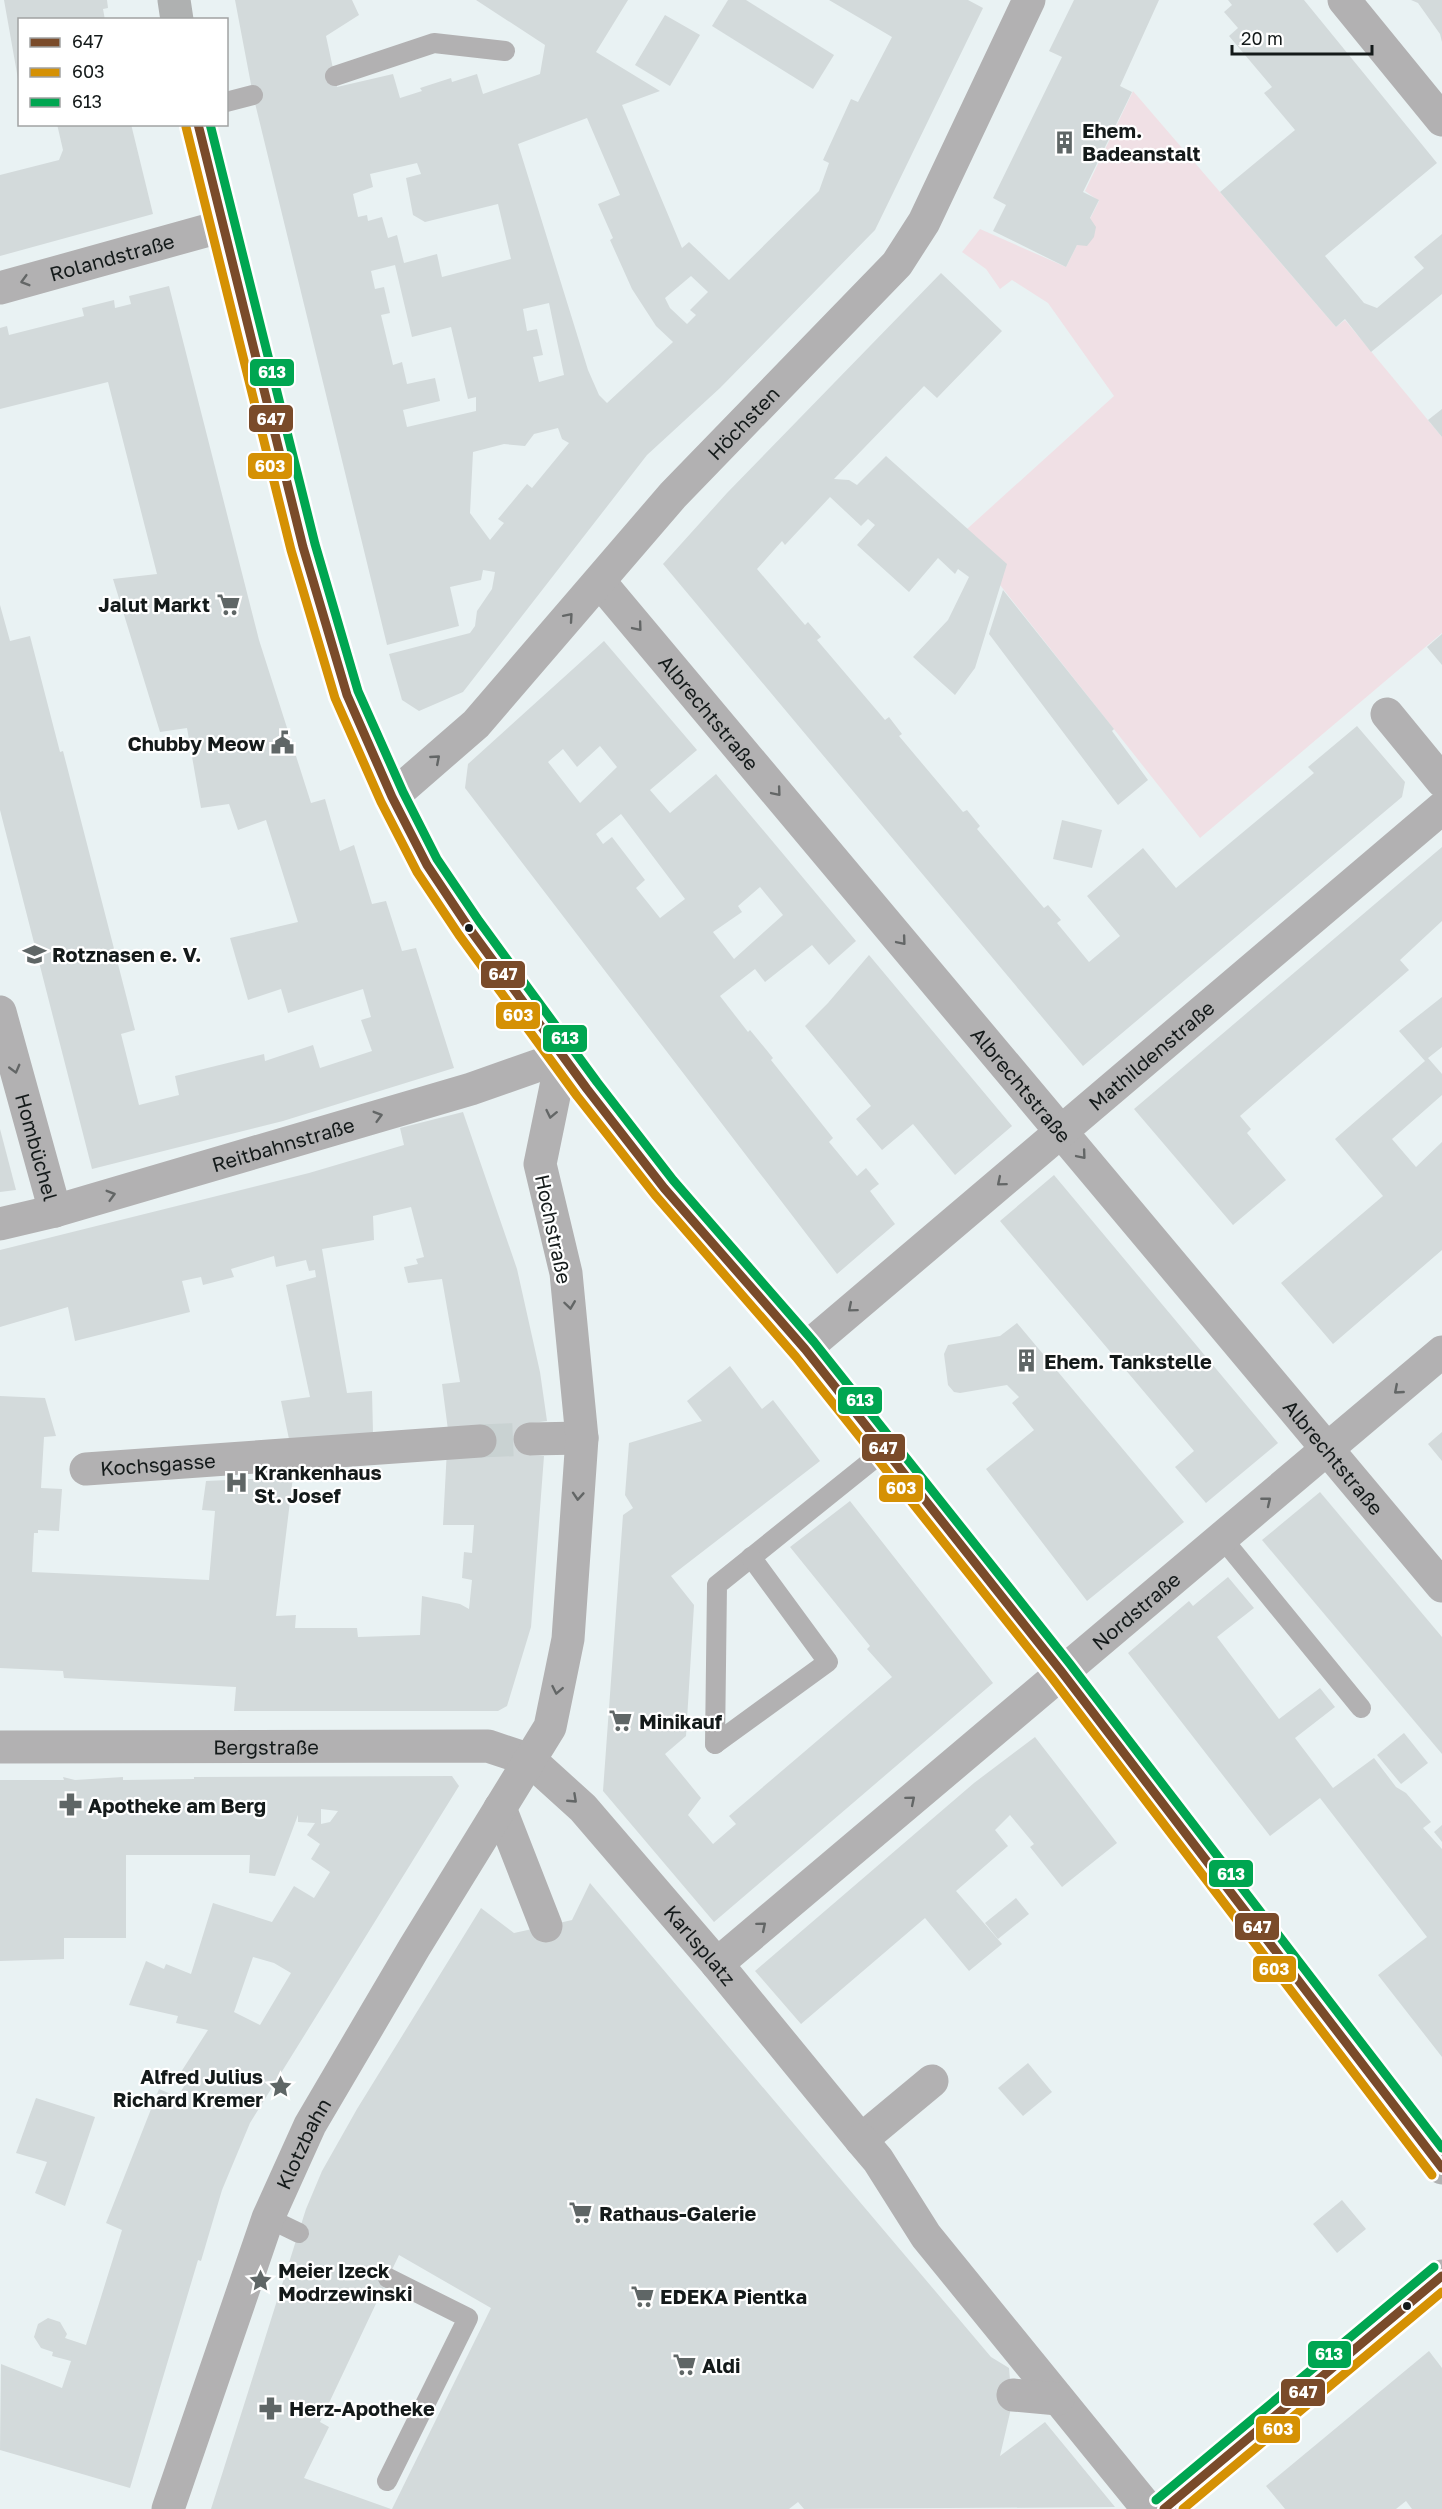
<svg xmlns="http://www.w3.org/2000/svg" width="1442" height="2509" font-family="'Golos Text',sans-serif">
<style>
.green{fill:#f0e0e5}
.building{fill:#d3dadb;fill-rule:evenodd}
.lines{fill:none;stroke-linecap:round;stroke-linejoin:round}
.street-tunnel{stroke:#c9d2d2;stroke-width:33;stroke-dasharray:33 16;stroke-linecap:butt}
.lane{stroke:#b2b1b2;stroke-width:20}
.street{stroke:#b2b1b2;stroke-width:33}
.secondary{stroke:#afb1b1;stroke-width:33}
.bus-1-casing{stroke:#fff;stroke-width:14}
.bus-2-casing{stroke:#fff;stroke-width:14}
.bus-3-casing{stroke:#fff;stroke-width:14}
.bus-1{stroke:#7a4b2a;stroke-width:9}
.bus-2{stroke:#d59104;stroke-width:9}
.bus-3{stroke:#00a651;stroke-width:9}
.oneway{stroke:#636666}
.bus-dot{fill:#141a1a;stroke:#fff;stroke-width:2}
.labels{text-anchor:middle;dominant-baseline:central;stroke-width:4.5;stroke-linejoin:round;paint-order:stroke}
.poi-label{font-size:20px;font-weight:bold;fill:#141a1a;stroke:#fff;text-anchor:start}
.street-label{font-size:20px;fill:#141a1a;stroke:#fff}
.line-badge{stroke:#fff;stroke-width:2}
.badge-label{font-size:16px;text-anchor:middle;font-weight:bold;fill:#fff}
</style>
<rect width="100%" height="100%" fill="#e9f2f3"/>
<path class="green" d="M1133,91l203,236 9,-7 97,117v196l-242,205 -200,-253 -33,-56 147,-133 -66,-93 -36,-23 -12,9 -14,-20 -24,-17 18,-23 86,38 33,-66 -14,-10z"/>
<g class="building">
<path d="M4,0h103l1,8 -5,1 2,11h-85l-2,59z"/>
<path d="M235,0h117l7,15 -33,21 11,51 56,-13 7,24 22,-7 -2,-3 31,-10 1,4 25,-8 6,20 57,-20 5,-29 -69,-45h152l-32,52 64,39 -38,14 60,143 7,-6 40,38 90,-89 10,-28 -6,-3 28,-61 7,3 34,-65 -63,-37h139l15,8 -108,222 -155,158 -73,67 -184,237 -44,19 -17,-11 -13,-46 81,-21 5,-7 2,-15 15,-22 3,-17 -12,-2 -2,10 -31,7 9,39 -72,19 -134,-550zM587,118l33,77 -22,9 15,34 -3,2 22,49 24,37 17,16 -66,61 -8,-8 -11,-25 -70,-226zM417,163l4,11 -15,4 7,37 12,7 73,-18 13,55 -69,18 -5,-23 -33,9 -7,-28 -9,3 -6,-21 -14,4 -1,-6 -9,2 -5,-23 20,-7 -3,-13zM395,265l17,72 39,-10 17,72 8,-2v14l-69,16 -4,-17 37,-9 -5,-23 -28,6 -5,-22 -9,3 -12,-50 9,-2 -6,-26 -9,2 -4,-18zM691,276l17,16 -18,18 6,5 -9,9 -17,-16 -5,-10zM549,303l15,72 -25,7 -6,-25 10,-2 -6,-26 -10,2 -4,-22zM558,428l4,11 7,4 -37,45 -5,-4 -29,35 6,4 -14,17 -20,-27 3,-61 31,-8 21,2 9,-12z"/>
<path d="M728,0h18l88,55 -21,34 -101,-63z"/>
<path d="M1074,0h85l-39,86 12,6 -49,100 16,8 -9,18 6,9 -2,10 -7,9 -10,-1 -11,22 -73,-36 13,-26 -13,-7 69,-141 -13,-6z"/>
<path d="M1228,0h76l133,163 -112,93 39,47 13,5 47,-40 -10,-11 28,-23v60l-71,58 -26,-33 -9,8 -116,-135 75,-62 -31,-37 8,-6 -43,-51 9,-8 -14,-16 8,-7z"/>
<path d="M1411,0h31v42l-2,-8 -22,-31z"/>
<path d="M665,15l35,20 -30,51 -35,-21z"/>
<path d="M57,124h74l22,90 -153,42v-81l59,-15 4,-10z"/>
<path d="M941,273l61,58 -65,67 -13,-12 -90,93 15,1 8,5 29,-29 121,108 -32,104 -20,27 -42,-38 35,-37 21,-43 -11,-8 -3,5 -17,-16 -29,34 -52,-47 18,-20 -7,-6 -7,7 -31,-29 -45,48 -3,-4 -25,28 48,56 3,-3 13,15 -4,3 68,80 4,-3 13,17 -3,2 64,76 4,-2 13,16 -3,3 67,79 4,-3 13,15 -4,3 32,39 31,-26 -33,-40 56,-48 33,40 138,-115 -6,-6 49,-41 48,56 -3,15 -319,269 -420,-502 64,-71z"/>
<path d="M169,286l90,354 52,163 14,-4 15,52 14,-6 18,59 14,-3 16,50 14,-3 38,120 -171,53 -191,48 -92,-359v-205l10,36 20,-5 30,116 3,-1 72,279 -14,4 18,71 40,-10 -4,-19 89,-22 1,7 48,-16 7,23 52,-17 -11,-31 10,-3 -8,-28 -75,24 -7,-24 -33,11 -18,-62 68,-16 -32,-102 -28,10 -9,-26 -28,4 -14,-80 -27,4 -47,-153 44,-5 -49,-192 -108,27v-81l7,-2 2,9 75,-19 -2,-8 32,-8 1,8 16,-4 -2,-8z"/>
<path d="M1442,409v28l-14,-17z"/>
<path d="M1003,590l111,139 -2,2 36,49 -30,25 -129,-171z"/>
<path d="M1442,634v31l-15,-18z"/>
<path d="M604,641l93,109 -47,40 20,23 46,-39 140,167 -27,24 -17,-20 -47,37 -10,-13 -35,27 28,36 2,-2 23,28 -2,2 62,78 -4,4 28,34 9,-8 13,16 -9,7 25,33 -58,50 -372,-486 3,-24zM600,746l17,21 -37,36 -32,-41 15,-13 14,18zM621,814l64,85 -25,19 -24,-30 9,-8 -33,-43 -9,7 -7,-10zM760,887l23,28 -49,44 -21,-27 29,-20 -4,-6z"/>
<path d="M1062,820l40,10 -10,38 -39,-9z"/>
<path d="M1442,847v74l-42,39 9,10 -169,146 11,13 -4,4 39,47 -53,45 -99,-116z"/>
<path d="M869,955l143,171 -57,49 -42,-51 -31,26 -26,-31 15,-13 -66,-80 23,-23z"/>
<path d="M1442,997v50l-14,11 14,16v21l-50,44 24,28 26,-25v108l-109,94 -52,-61 102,-87 -48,-57 90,-78 -26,-30z"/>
<path d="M463,1112l54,157 23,103 7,49 -15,2 -4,32 16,1 -13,171 -24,79 -9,5h-264l2,-24 -172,-9 -1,-7 -63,-3v-272l45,2 11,38 -12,1 -3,51 21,1 -3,42 -21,-1v3h-4l-2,39 177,8 6,-69 -13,-1 4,-29 87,-4 -17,139 20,-1 -1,13h62l1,9 62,-2 2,-39 38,8 9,5 3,-29 -10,-2 2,-26 8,1 2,-28h-31l5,-95 -6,-46 18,-2 -18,-103 -34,4 -4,-16 14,-3 -2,-5 8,-2 -13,-50 -38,9 1,24 -52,9 25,144 25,-2 1,42 -84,6 -8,-38 29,-4 -24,-112 30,-8 -1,-7 -6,1 -3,-11 -30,7 -2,-11 -43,13 3,8 -31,8 -2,-8 -19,4 8,31 -115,29 -7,-34 -68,20v-77l309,-77 95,-28 -4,-17z"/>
<path d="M0,1129l16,61 -16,2z"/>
<path d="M1054,1175l224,268 -72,60 -31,-36 19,-16 -194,-230z"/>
<path d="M1017,1323l167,199 -97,79 -101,-132 48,-39 -22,-27 7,-6 -12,-12 -47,8 -6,-1 -6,-7 -4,-31 4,-9 52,-9z"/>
<path d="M730,1366l32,43 11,-9 47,61 -149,115 23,29 -8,131 -21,18 36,44 -13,17 25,29 23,-20 -7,-8 163,-139 -25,-28 3,-3 -80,-99 60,-46 143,182 -279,239 -111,-131 20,-276 10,-7 -8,-13 4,-52 73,-22 -15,-20z"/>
<path d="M1442,1432v29l-14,-17z"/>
<path d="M1320,1492l122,145v117l-180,-214z"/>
<path d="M1228,1577l26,31 -37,29 62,82 41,-31 15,19 -40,31 38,50 41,-30 22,29 10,6 25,29 -8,6 19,21v208l-64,-82 49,-38 -107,-139 -50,38 -142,-183 61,-52 4,5z"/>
<path d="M1404,1733l24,30 -27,21 -24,-29z"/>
<path d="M1035,1737l82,106 -55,44 -32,-40 4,-3 -24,-29 -15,15 13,16 -52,45 46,53 -33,27 -44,-53 -124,106 -46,-53 219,-188z"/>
<path d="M452,1776l7,10 -209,337 -28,67 -21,71 -3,-1 -68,228 -130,-38 1,-86 61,24 9,-27 -19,-5 1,-4 -12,-4 -7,-11 4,-13 10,-6 12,4 7,12 -2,4 21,7 36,-115 -16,-7 53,-134 19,8 11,-20 -8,-5 27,-42 -32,-7 2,-7 -49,-11 17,-44 18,8 2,-5 25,10 22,-71 59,19 22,-36 20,12 16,-26 -19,-13 9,-15 -13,-9 8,-12 -17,-1v-7l-23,61 -26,-3 1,-18h-124v83h-62v21l-64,2v-181h64l-1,-3 12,3 48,-3v3l71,-1v-2zM321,1809l17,2 -8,11 -9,2zM253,1957l21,6 17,10 -31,52 -26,-13z"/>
<path d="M1442,1825v17l-8,-10z"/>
<path d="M590,1883l401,474 18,11 3,36 -12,52 45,-34 70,85 -311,2 -6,-7 -9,7h-397l99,-201 -92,-53 -79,167 9,5 -25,51 87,31h-180l95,-300 16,-38 35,-62 124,-201 33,25 32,-7 26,-6z"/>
<path d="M1016,1898l13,16 -31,25 -13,-16z"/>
<path d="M1028,2063l24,29 -29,24 -25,-28z"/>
<path d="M36,2098l59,19 -30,89 -30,-13 12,-31 -31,-9z"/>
<path d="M1342,2200l24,29 -29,24 -24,-29z"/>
<path d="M1429,2351l13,17v141h-30l-6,-8 -10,8h-111l-19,-23z"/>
</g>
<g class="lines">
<path class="street-tunnel" d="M480,1441l50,-2"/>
<g class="lane">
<path d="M335,76l99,-33 71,8"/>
<path d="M226,102l27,-7"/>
<path d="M1222,1538l139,170"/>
<path d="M715,1744l2,-159 168,-135"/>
<path d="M715,1744l113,-82 -77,-105"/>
<path d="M268,2218l31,15"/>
<path d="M387,2481l81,-163 -80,-40"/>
</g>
<g class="street">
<path d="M1344,0l98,120"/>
<path id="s1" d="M0,288l223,-62"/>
<path id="s2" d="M600,582l842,1004"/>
<path d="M1387,714l55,67"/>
<path id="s3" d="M392,797l84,-73 197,-229 224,-231 27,-42 105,-222"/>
<path id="s4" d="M0,1012l55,199"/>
<path id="s5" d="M0,1224l55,-13 416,-122 91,-32"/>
<path id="s6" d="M805,1349l637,-541"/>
<path d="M530,1439l52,-1"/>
<path id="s7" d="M86,1469l394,-28"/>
<path id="s8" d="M0,1747l488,-1 42,14 53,48 134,156 144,176 71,-59"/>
<path d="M500,1808l46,118"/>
<path id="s9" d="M717,1964l725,-612"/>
<path d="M861,2140l17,20 48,76 222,273"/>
<path d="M1013,2395l45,4"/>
<path id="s10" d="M168,2509l100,-291 42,-93 104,-177 136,-221 18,-88 14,-201 -16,-165 -26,-109 22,-107"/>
<path d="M1164,2509l278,-233"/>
</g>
<g class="secondary">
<path d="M174,0l3,20"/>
<path d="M198,124l105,423 44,148 45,102 35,68 42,63 118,161 77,99 141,161 256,322 381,497"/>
</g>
<defs>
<g id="bus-1">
<path d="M198,124l105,423 44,148 45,102 35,68 42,63 118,161 77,99 141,161 256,322 381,497"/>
<path d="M1164,2509l278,-233"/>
</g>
<g id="bus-2">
<path d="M186,127l105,423 44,148 46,104 36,70 42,63 118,161 78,99 141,162 256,321 380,497"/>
<path d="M1183,2509l259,-217"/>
</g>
<g id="bus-3">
<path d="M210,124l105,420 43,147 45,101 34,67 42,62 118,161 76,98 141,162 256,322 372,484"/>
<path d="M1156,2500l278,-233"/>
</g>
</defs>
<use href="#bus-1" class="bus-1-casing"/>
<use href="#bus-2" class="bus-2-casing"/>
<use href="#bus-3" class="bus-3-casing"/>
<use href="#bus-1" class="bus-1"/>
<use href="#bus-2" class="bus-2"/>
<use href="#bus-3" class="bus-3"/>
</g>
<defs><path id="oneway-chevron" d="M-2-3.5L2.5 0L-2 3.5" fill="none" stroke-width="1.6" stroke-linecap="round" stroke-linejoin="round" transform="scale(1.5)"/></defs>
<g class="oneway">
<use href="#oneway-chevron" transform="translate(25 281) rotate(164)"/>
<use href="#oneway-chevron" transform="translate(569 617) rotate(-49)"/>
<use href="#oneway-chevron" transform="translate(638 627) rotate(50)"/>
<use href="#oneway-chevron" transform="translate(436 759) rotate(-41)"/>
<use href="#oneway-chevron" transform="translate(777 792) rotate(50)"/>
<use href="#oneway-chevron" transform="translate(902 941) rotate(50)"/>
<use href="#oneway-chevron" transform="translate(15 1069) rotate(75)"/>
<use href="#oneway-chevron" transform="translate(551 1114) rotate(102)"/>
<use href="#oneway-chevron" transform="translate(378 1116) rotate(-16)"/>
<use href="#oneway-chevron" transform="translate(1082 1155) rotate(50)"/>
<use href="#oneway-chevron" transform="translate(1001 1182) rotate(140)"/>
<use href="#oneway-chevron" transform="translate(111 1195) rotate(-16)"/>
<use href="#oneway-chevron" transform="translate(570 1305) rotate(82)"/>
<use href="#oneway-chevron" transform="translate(852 1308) rotate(140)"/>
<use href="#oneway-chevron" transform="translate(1398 1390) rotate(139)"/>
<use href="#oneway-chevron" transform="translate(578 1496) rotate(94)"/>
<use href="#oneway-chevron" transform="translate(1267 1501) rotate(-39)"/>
<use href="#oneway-chevron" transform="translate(557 1690) rotate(101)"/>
<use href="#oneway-chevron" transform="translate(573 1799) rotate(43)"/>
<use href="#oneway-chevron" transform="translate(911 1800) rotate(-40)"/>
<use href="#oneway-chevron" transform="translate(762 1926) rotate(-40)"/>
</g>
<defs>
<symbol id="building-bare" viewBox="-9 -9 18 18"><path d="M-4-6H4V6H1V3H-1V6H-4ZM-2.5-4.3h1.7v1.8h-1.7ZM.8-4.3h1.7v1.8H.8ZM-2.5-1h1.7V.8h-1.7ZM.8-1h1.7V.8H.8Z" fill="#5f6666" stroke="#fff" stroke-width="2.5" paint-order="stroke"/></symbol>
<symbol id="supermarket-bare" viewBox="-9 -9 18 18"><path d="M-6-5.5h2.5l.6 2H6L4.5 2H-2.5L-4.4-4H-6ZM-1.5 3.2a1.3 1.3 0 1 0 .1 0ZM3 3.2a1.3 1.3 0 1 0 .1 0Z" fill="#5f6666" stroke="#fff" stroke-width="2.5" paint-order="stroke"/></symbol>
<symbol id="civic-bare" viewBox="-9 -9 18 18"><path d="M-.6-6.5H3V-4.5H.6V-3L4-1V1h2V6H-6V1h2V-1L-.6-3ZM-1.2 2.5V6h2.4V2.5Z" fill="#5f6666" stroke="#fff" stroke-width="2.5" paint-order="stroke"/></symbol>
<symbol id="school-bare" viewBox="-9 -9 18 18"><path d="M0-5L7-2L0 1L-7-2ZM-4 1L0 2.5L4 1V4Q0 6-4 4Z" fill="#5f6666" stroke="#fff" stroke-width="2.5" paint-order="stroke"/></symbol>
<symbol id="hospital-bare" viewBox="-9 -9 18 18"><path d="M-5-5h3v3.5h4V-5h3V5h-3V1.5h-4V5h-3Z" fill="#5f6666" stroke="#fff" stroke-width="2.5" paint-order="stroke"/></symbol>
<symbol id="pharmacy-bare" viewBox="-9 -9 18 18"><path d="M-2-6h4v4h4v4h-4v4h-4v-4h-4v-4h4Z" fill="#5f6666" stroke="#fff" stroke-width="2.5" paint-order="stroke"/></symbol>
<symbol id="sight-bare" viewBox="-9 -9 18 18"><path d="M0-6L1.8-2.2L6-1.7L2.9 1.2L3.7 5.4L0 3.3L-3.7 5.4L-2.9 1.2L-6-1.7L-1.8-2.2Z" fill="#5f6666" stroke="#fff" stroke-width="2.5" paint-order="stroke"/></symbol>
</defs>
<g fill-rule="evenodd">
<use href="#building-bare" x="1048" y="126" width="33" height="33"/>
<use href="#supermarket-bare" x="212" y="588" width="33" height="33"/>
<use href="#civic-bare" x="266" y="726" width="33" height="33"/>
<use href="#school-bare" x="18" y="938" width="33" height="33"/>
<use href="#building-bare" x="1010" y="1344" width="33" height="33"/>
<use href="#hospital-bare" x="220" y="1466" width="33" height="33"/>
<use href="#supermarket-bare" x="604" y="1704" width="33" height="33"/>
<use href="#pharmacy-bare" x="54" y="1788" width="33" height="33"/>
<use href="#sight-bare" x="264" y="2070" width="33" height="33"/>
<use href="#supermarket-bare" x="564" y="2196" width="33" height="33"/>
<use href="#sight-bare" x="244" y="2264" width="33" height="33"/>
<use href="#supermarket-bare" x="626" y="2280" width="33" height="33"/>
<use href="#supermarket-bare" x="668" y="2348" width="33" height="33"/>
<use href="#pharmacy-bare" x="254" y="2392" width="33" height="33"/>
</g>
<g class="bus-dot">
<circle cx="469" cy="928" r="5"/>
<circle cx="1407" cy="2306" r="5"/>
</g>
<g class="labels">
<g class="poi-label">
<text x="1082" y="130">Ehem.<tspan x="1082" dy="23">Badeanstalt</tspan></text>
<text x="210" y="604" text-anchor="end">Jalut Markt</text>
<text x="265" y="743" text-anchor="end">Chubby Meow</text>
<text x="52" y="954">Rotznasen e. V.</text>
<text x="1044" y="1361">Ehem. Tankstelle</text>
<text x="254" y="1472">Krankenhaus<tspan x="254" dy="23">St. Josef</tspan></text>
<text x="639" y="1721">Minikauf</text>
<text x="88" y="1805">Apotheke am Berg</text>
<text x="263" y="2076" text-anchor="end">Alfred Julius<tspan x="263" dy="23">Richard Kremer</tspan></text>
<text x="599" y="2213">Rathaus-Galerie</text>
<text x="278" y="2270">Meier Izeck<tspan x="278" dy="23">Modrzewinski</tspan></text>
<text x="660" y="2296">EDEKA Pientka</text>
<text x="702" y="2365">Aldi</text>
<text x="289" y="2408">Herz-Apotheke</text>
</g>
<g class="street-label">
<text stroke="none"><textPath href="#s1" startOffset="116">Rolandstraße</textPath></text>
<text stroke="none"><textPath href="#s3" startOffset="514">Höchsten</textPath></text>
<text stroke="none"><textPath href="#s2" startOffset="170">Albrechtstraße</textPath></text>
<text stroke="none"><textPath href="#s6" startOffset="454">Mathildenstraße</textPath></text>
<text stroke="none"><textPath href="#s2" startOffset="656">Albrechtstraße</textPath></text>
<text stroke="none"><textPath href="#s5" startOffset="294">Reitbahnstraße</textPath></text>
<text stroke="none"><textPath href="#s4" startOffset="140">Hombüchel</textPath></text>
<text transform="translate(554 1229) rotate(78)">Hochstraße</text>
<text stroke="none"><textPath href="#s2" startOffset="1142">Albrechtstraße</textPath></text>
<text stroke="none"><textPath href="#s7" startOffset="72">Kochsgasse</textPath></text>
<text stroke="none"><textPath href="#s9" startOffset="548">Nordstraße</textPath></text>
<text stroke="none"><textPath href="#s8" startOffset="266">Bergstraße</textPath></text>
<text stroke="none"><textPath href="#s8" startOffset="784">Karlsplatz</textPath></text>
<text stroke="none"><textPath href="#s10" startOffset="390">Klotzbahn</textPath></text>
</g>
</g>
<g class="line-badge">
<rect x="249" y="358" width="46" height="29" rx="6" fill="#00a651"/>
<rect x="248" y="404" width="46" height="29" rx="6" fill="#7a4b2a"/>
<rect x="247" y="452" width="46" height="28" rx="6" fill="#d59104"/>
<rect x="480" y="960" width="46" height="29" rx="6" fill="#7a4b2a"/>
<rect x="495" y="1001" width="46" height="29" rx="6" fill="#d59104"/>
<rect x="542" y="1024" width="46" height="29" rx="6" fill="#00a651"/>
<rect x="837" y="1386" width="46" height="29" rx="6" fill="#00a651"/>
<rect x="861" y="1433" width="45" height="29" rx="6" fill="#7a4b2a"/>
<rect x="878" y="1474" width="46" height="29" rx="6" fill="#d59104"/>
<rect x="1208" y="1859" width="46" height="29" rx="6" fill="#00a651"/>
<rect x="1234" y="1912" width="46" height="29" rx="6" fill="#7a4b2a"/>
<rect x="1252" y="1955" width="45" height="28" rx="6" fill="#d59104"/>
<rect x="1307" y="2340" width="45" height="29" rx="6" fill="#00a651"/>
<rect x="1280" y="2378" width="46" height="29" rx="6" fill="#7a4b2a"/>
<rect x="1255" y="2415" width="46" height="29" rx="6" fill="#d59104"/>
</g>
<g class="badge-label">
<text x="272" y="378">613</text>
<text x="271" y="425">647</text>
<text x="270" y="472">603</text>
<text x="503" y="980">647</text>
<text x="518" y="1021">603</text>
<text x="565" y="1044">613</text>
<text x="860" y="1406">613</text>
<text x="883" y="1454">647</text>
<text x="901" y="1494">603</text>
<text x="1231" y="1880">613</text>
<text x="1257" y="1933">647</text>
<text x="1274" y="1975">603</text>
<text x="1329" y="2360">613</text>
<text x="1303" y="2398">647</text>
<text x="1278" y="2435">603</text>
</g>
<rect x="18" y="18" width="210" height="108" fill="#ffffff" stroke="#a1a3a3" stroke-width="1.5"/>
<rect x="30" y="38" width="30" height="9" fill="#7a4b2a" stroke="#a1a3a3" stroke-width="1.5"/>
<text x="72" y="48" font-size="18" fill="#141a1a">647</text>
<rect x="30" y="68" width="30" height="9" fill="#d59104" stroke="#a1a3a3" stroke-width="1.5"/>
<text x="72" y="78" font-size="18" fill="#141a1a">603</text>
<rect x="30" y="98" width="30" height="9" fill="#00a651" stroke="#a1a3a3" stroke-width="1.5"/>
<text x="72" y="108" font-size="18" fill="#141a1a">613</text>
<path d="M1232 45v9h140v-9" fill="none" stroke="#141a1a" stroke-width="3"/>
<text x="1241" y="45" font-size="18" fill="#141a1a" stroke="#ffffff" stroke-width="4.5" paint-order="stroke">20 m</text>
</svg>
